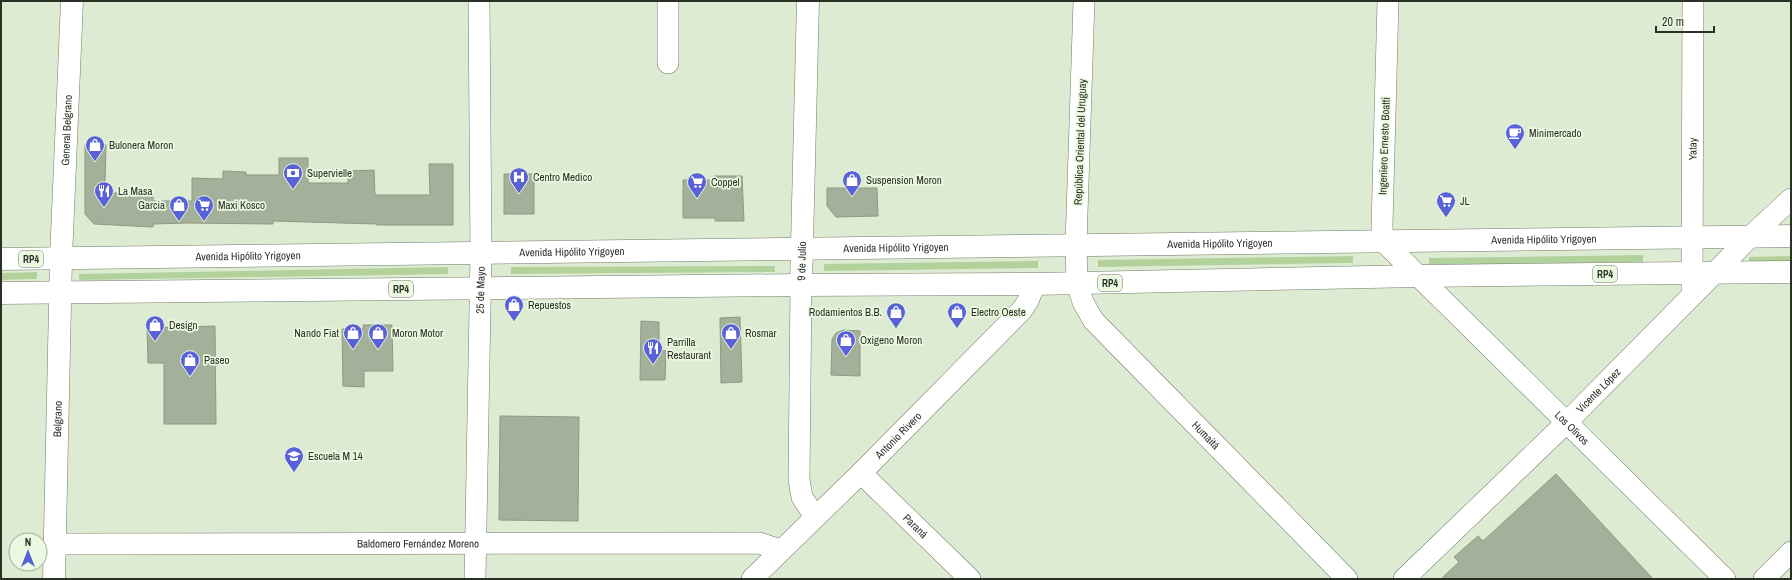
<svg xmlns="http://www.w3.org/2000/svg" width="1792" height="580" font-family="'Archivo Narrow',sans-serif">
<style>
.green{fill:#b3d19b}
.building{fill:#a4b19a;stroke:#8d9983}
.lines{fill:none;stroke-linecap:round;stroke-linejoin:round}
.street-casing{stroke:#707c67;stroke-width:22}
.secondary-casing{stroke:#707c67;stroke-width:23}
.primary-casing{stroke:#707c67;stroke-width:23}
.street{stroke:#fff;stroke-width:21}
.secondary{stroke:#fff;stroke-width:22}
.primary{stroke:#fff;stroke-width:22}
.labels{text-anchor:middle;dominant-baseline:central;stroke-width:3.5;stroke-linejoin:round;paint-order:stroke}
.shield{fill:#ebf9e0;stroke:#656c5e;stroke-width:1}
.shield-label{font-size:10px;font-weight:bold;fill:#2b3027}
.street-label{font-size:11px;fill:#2b3027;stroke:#ebf9e0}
.poi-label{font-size:11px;fill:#2b3027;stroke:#ebf9e0;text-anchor:start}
</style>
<rect width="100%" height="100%" fill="#deebd3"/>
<g class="green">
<path d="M1643,255v7l-214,3v-7z"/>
<path d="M1353,256v7l-255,4v-7z"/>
<path d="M1791,256v7l-42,1v-7z"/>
<path d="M1038,261v7l-214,3v-7z"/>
<path d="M775,266v6l-264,2v-7z"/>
<path d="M448,267v7l-369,6v-6z"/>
<path d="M37,272v7l-36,1v-7z"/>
</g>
<g class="building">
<path d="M85,145h21l-1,39h4v9h44v8h39v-23l31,1v-8l23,1v3h33v-17h29v25h40v-12l26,-1 1,25h55l-1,-31h24v61h-76l-1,-1 -103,-3v3l-86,-1 -34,1v3l-59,-3 -9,-10z"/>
<rect x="504" y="174" width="30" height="40"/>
<path d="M714,176h28l2,45h-29v-3h-32v-38h31z"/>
<path d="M827,188h50l1,28 -42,1 -9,-11z"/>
<path d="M740,317l2,65 -21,1 -1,-65z"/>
<path d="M641,321l18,1v28l7,1 -1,29h-25z"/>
<path d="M363,325h29l1,46h-29v16l-21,-1 -1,-57 22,-1z"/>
<path d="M215,326l1,98h-52v-61h-16l-1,-35z"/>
<path d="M843,330l17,1v45l-29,-1 1,-36 4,-6z"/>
<path d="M500,416l79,1 -1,104 -79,-1z"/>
<path d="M1556,474l97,105h-212l18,-17 -5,-5 24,-21 5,5z"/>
</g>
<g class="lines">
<defs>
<g id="street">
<path d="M668,1v62"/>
<path id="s1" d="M1084,1l-8,243 1,39 6,19 10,18 254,259"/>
<path id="s2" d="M1388,1l-6,225 1,15 342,338"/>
<path d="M801,285l-2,195 3,17 13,20"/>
<path id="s3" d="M1692,290l1,-289"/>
<path id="s4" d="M861,473l109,106"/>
<path id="s5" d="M55,544l704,-1 21,7"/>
<path id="s6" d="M475,579l6,-326 -2,-252"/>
<path id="s7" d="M752,579l109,-106 161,-163 6,-9 7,-17"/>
<path id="s8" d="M1404,579l163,-157 184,-186 40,-37"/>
<path d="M1764,579l27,-27"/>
</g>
<g id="secondary">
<path id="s9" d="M801,285l7,-284"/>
<path id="s10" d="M54,579l7,-321 11,-257"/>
</g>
<g id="primary">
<path id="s11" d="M1,259l1790,-23"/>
<path d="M1,293l800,-8 234,-1 384,-8 372,-4"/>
</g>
</defs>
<use href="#street" class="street-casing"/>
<use href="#secondary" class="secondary-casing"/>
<use href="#primary" class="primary-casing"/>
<use href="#street" class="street"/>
<use href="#secondary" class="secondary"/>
<use href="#primary" class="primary"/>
</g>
<defs>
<symbol id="cafe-pin" viewBox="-11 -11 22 30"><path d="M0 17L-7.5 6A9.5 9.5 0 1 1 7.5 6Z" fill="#5861d8" stroke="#ebf9e0"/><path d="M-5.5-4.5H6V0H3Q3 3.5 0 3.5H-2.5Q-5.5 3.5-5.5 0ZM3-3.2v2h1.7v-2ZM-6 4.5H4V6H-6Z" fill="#fff"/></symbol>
<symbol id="shop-pin" viewBox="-11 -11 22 30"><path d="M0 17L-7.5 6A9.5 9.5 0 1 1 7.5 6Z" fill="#5861d8" stroke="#ebf9e0"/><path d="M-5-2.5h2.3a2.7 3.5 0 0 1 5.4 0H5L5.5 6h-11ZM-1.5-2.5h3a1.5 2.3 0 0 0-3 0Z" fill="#fff"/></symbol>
<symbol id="bank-pin" viewBox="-11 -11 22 30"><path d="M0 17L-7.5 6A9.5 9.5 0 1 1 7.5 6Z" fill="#5861d8" stroke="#ebf9e0"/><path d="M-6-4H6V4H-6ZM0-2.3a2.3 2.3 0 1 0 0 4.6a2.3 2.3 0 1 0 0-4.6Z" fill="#fff"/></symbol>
<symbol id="hospital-pin" viewBox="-11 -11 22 30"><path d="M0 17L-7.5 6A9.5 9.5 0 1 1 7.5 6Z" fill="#5861d8" stroke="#ebf9e0"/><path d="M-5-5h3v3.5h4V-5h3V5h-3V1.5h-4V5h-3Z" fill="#fff"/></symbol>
<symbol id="supermarket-pin" viewBox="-11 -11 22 30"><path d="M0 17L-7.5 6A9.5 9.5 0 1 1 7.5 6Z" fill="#5861d8" stroke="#ebf9e0"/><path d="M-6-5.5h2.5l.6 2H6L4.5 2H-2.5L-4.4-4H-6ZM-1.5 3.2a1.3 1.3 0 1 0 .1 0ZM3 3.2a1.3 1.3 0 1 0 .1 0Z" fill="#fff"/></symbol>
<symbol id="restaurant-pin" viewBox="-11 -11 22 30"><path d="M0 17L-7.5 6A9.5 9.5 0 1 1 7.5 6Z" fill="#5861d8" stroke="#ebf9e0"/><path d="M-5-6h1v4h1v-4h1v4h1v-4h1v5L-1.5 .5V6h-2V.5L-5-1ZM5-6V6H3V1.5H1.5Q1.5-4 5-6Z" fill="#fff"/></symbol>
<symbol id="school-pin" viewBox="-11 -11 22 30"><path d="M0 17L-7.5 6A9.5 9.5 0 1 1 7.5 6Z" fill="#5861d8" stroke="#ebf9e0"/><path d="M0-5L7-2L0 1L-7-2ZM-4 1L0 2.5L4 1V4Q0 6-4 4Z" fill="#fff"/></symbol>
</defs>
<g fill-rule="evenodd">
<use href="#cafe-pin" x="1504" y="122" width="22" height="30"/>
<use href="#shop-pin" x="84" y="134" width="22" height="30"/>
<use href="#bank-pin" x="282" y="162" width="22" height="30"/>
<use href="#hospital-pin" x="508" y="166" width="22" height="30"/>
<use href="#shop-pin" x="841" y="169" width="22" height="30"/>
<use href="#supermarket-pin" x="686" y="171" width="22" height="30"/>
<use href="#restaurant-pin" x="93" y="180" width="22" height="30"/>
<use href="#supermarket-pin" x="1435" y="190" width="22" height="30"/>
<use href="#shop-pin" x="168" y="194" width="22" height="30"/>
<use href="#supermarket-pin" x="193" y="194" width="22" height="30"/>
<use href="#shop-pin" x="503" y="294" width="22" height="30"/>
<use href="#shop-pin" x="885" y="301" width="22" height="30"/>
<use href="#shop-pin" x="946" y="301" width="22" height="30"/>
<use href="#shop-pin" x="144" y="314" width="22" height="30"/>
<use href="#shop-pin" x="342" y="322" width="22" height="30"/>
<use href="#shop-pin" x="367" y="322" width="22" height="30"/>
<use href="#shop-pin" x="720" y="322" width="22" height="30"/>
<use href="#shop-pin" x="835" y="329" width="22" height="30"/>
<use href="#restaurant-pin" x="642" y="337" width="22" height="30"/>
<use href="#shop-pin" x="179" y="349" width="22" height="30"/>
<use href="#school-pin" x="283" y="445" width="22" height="30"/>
</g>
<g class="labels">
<g class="shield">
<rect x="19" y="251" width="24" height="16" rx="3"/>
<rect x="1593" y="266" width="24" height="16" rx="3"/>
<rect x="1098" y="275" width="24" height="16" rx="3"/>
<rect x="389" y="281" width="24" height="16" rx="3"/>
</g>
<g class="shield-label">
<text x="31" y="259">RP4</text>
<text x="1605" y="274">RP4</text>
<text x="1110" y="283">RP4</text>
<text x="401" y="289">RP4</text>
</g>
<g class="street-label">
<text stroke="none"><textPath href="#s10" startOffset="449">General Belgrano</textPath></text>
<text transform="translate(1080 142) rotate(-88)">República Oriental del Uruguay</text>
<text transform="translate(1384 146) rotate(-88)">Ingeniero Ernesto Boatti</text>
<text stroke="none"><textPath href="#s3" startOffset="141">Yatay</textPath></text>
<text stroke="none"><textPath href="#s11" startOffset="1543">Avenida Hipólito Yrigoyen</textPath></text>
<text stroke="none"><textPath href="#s11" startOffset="1219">Avenida Hipólito Yrigoyen</textPath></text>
<text stroke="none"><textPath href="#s11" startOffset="895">Avenida Hipólito Yrigoyen</textPath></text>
<text stroke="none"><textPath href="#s11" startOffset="571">Avenida Hipólito Yrigoyen</textPath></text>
<text stroke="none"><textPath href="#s11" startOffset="247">Avenida Hipólito Yrigoyen</textPath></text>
<text stroke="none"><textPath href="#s9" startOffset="24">9 de Julio</textPath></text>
<text stroke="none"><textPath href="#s6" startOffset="289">25 de Mayo</textPath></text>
<text stroke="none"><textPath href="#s8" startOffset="271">Vicente López</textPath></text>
<text stroke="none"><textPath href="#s10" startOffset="160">Belgrano</textPath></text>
<text stroke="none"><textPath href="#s2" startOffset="506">Los Olivos</textPath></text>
<text stroke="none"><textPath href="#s7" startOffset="205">Antonio Rivero</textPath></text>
<text stroke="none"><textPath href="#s1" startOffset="484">Humaitá</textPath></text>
<text stroke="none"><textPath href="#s4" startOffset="76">Paraná</textPath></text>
<text stroke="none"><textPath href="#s5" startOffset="363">Baldomero Fernández Moreno</textPath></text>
</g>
<g class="poi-label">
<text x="1529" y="133">Minimercado</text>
<text x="109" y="145">Bulonera Moron</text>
<text x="307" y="173">Supervielle</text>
<text x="533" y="177">Centro Medico</text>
<text x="866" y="180">Suspension Moron</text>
<text x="711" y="182">Coppel</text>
<text x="118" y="191">La Masa</text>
<text x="1460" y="201">JL</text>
<text x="165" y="205" text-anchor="end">Garcia</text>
<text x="218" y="205">Maxi Kosco</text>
<text x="528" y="305">Repuestos</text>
<text x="882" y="312" text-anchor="end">Rodamientos B.B.</text>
<text x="971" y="312">Electro Oeste</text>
<text x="169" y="325">Design</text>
<text x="339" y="333" text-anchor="end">Nando Fiat</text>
<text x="392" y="333">Moron Motor</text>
<text x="745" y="333">Rosmar</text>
<text x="860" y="340">Oxigeno Moron</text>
<text x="667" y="342">Parrilla<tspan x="667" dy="13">Restaurant</tspan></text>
<text x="204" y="360">Paseo</text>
<text x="308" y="456">Escuela M 14</text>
</g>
</g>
<rect width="1792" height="580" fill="none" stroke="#2b3027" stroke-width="4"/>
<g transform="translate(28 552)"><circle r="19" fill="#ebf9e0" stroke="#9ea996"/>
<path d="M0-3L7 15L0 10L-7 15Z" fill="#5861d8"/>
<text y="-6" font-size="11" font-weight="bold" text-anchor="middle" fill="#2b3027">N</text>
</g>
<path d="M1656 26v6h58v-6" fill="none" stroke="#2b3027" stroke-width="2"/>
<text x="1662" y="26" font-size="12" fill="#2b3027" stroke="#ebf9e0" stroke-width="3" paint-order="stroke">20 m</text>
</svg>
